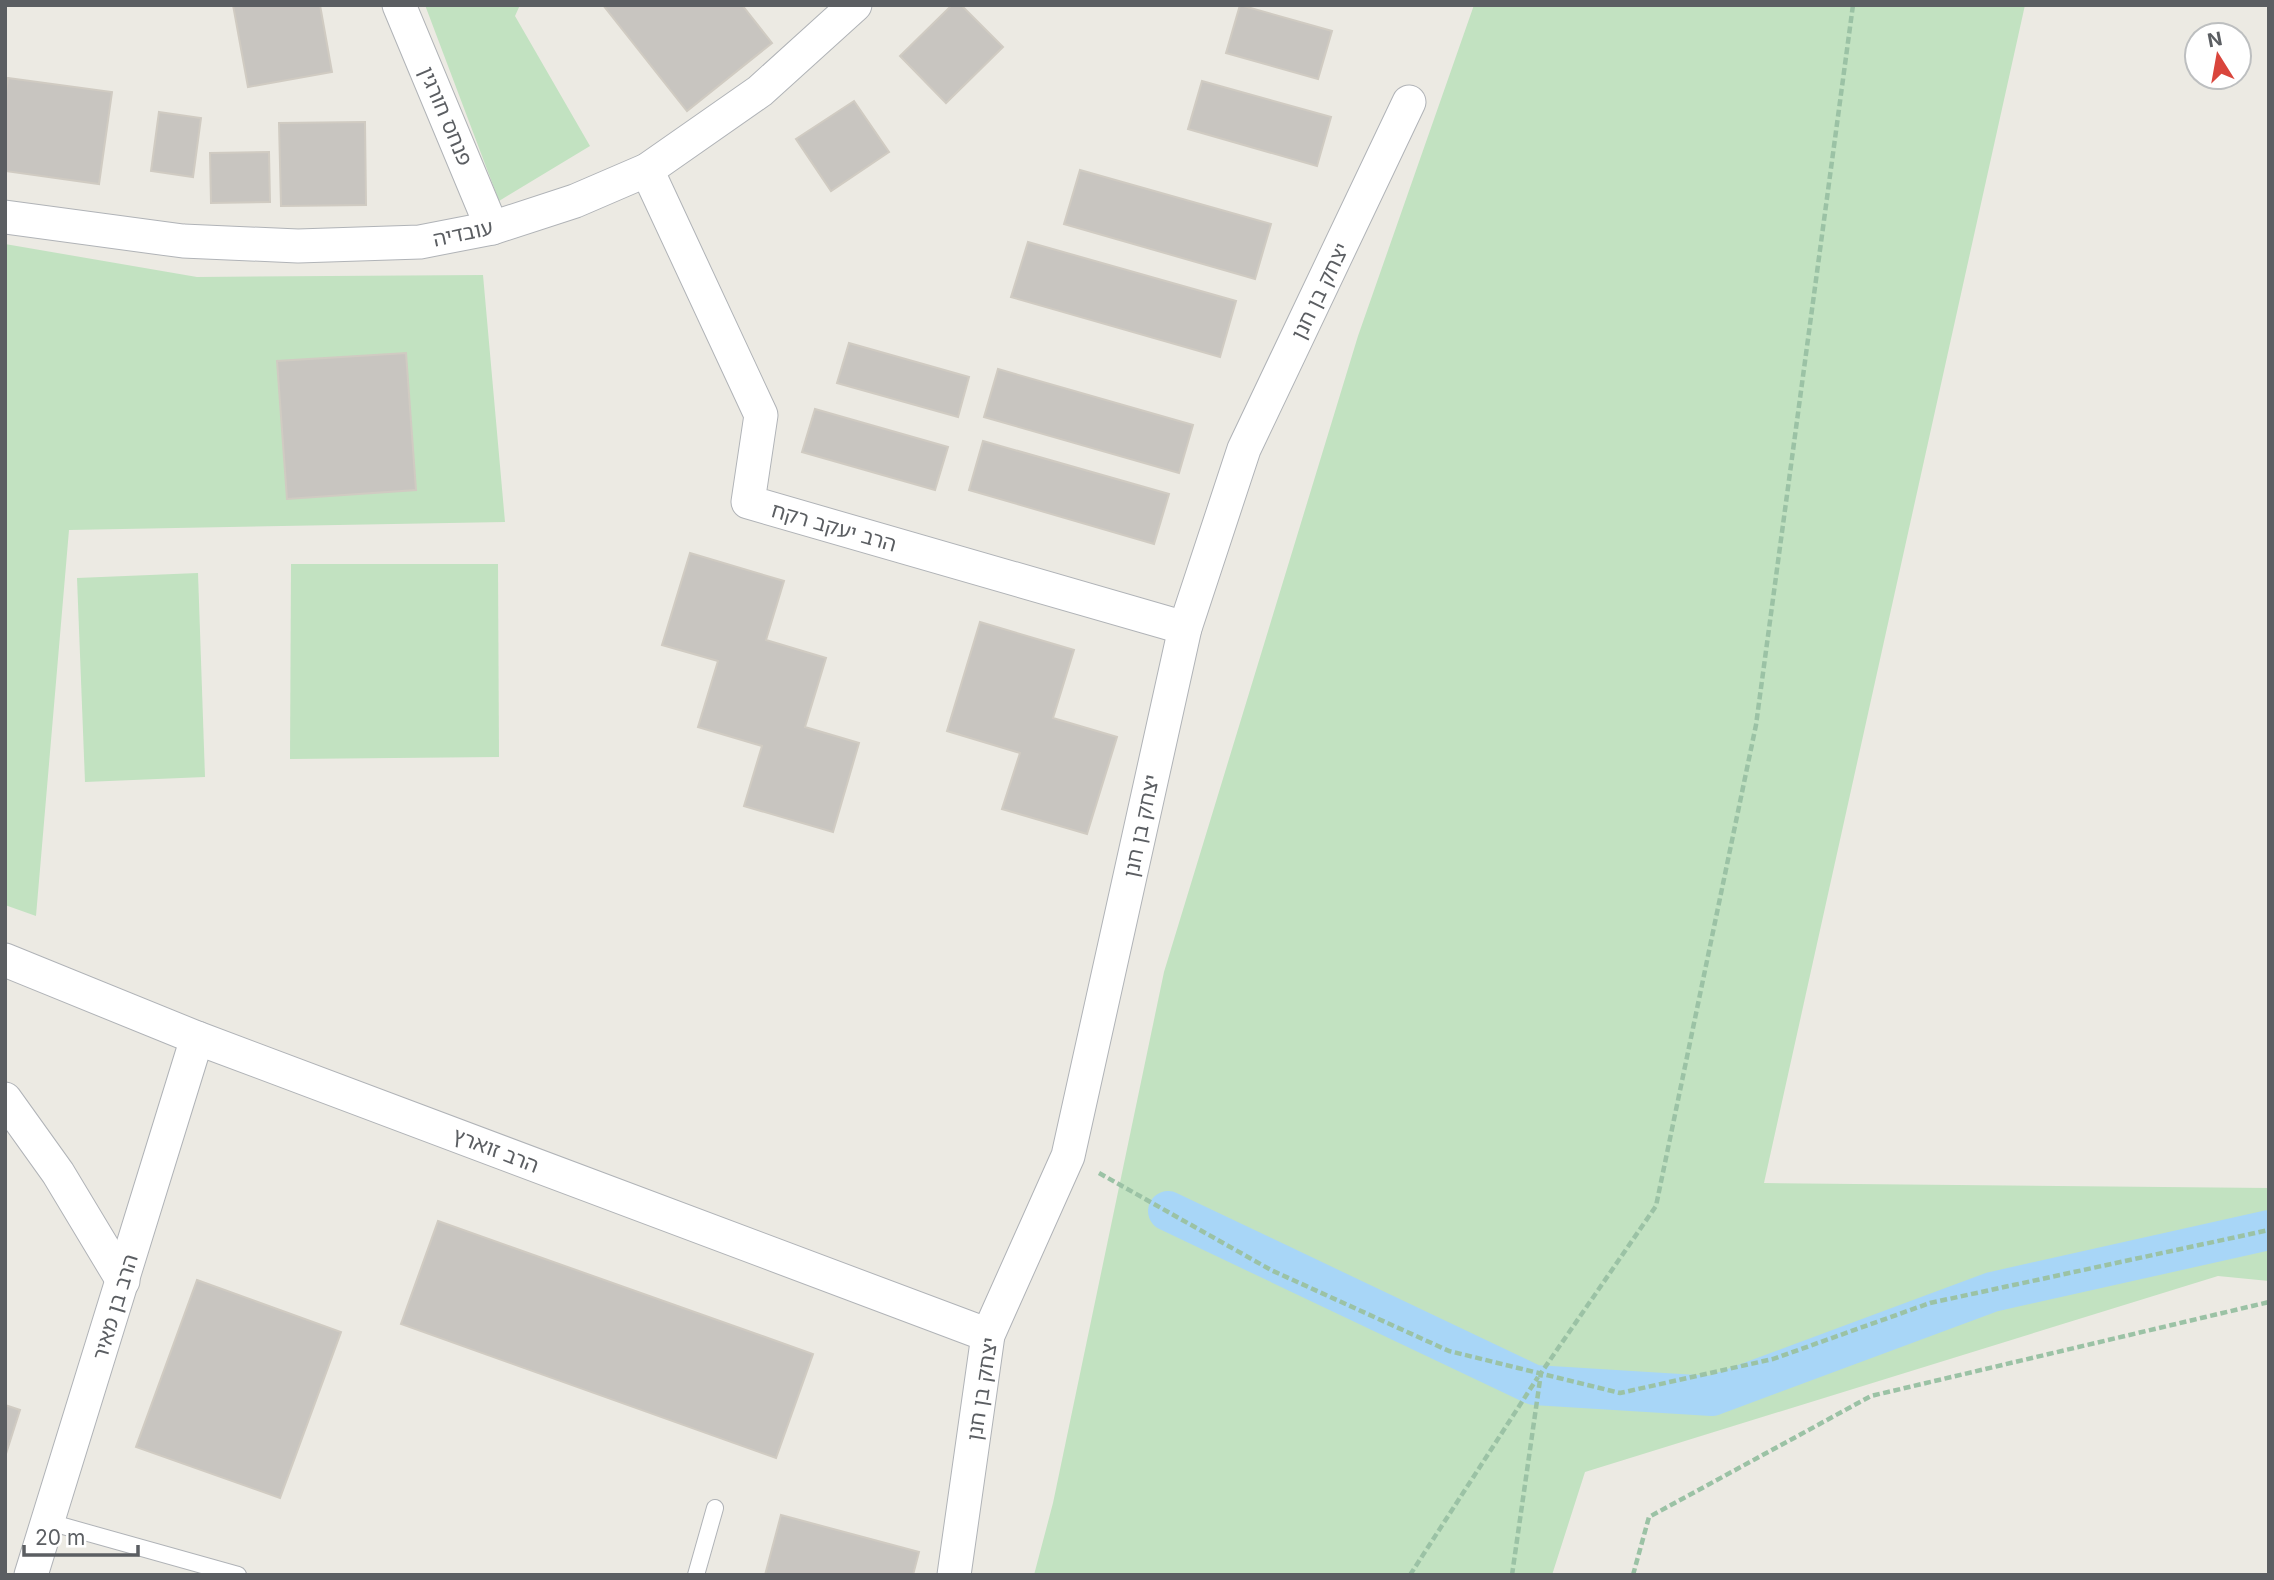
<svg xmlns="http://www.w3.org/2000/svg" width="2274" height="1580" font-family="Inter,'Noto Sans Hebrew',sans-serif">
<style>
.green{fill:#c2e2c1}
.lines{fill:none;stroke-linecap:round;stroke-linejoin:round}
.canal{stroke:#a8d6f7;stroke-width:40}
.building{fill:#c8c5c0;stroke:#d0cbc2;stroke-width:2}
.lane-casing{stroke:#b0b3b7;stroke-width:18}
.street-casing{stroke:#b0b3b7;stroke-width:35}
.path{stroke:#9bc2a5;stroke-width:4.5;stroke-dasharray:7 3.5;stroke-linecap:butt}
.lane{stroke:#fff;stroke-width:16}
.street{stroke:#fff;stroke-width:33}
.labels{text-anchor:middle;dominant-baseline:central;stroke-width:5;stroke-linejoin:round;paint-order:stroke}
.street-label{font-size:21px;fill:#5b5e62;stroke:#fff}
</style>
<rect width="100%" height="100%" fill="#eceae3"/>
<g class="green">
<path d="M425,5h95l-5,11 75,130 -91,55z"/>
<path d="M1474,5h551l-261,1178 505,5v93l-51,-5 -633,196 -33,103h-518l19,-72 111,-531 194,-636z"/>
<path d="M5,244l192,33 286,-2 22,247 -436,8 -33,386 -31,-11z"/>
<path d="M291,564h207l1,193 -209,2z"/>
<path d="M198,573l7,204 -120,5 -8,-204z"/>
</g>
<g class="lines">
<path class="canal" d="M1168,1211l366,174 178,11 280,-104 277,-62"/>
</g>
<g class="building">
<path d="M233,5h87l12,67 -84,15z"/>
<path d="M603,5h139l30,38 -85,68z"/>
<path d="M952,5h9l42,42 -57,56 -46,-47z"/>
<path d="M1240,5l92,26 -14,48 -92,-26z"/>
<path d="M8,78l104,14 -13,92 -94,-13v-72z"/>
<path d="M1202,81l129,36 -14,49 -129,-37z"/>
<path d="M854,101l35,51 -58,39 -35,-52z"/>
<path d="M159,112l42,6 -8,59 -42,-6z"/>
<path d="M365,122l1,83 -85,1 -2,-83z"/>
<path d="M269,152l1,50 -59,1 -1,-50z"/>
<path d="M1080,170l191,54 -16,55 -191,-55z"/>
<path d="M1028,242l208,59 -16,56 -209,-60z"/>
<path d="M849,343l120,34 -11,40 -121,-34z"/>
<path d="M406,353l10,137 -129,9 -10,-138z"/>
<path d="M998,369l195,56 -14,48 -195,-56z"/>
<path d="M815,409l133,38 -13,43 -133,-38z"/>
<path d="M983,441l186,53 -15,50 -185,-54z"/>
<path d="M690,553l94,28 -18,59 60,18 -21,69 54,16 -26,89 -89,-26 18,-60 -64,-19 20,-66 -56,-16z"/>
<path d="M980,622l94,28 -21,68 64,19 -30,97 -85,-25 18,-56 -73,-22z"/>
<path d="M438,1221l375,133 -37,104 -375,-134z"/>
<path d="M197,1280l144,52 -61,166 -144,-51z"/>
<path d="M5,1405l15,5 -15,47z"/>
<path d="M781,1515l138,37 -6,23h-148z"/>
</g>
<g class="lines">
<defs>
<g id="lane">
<path d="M49,1522l189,53"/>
<path d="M696,1575l19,-67"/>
</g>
<g id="street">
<path d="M399,5l93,223"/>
<path d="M647,170l114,245 -13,87 437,126"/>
<path d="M5,217l178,24 115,5 122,-4 72,-14 83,-27 72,-31 113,-79 95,-86"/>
<path d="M5,960l192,78 791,297"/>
<path d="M5,1099l53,74 65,108"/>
<path d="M31,1575l166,-537"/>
<path d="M954,1575l34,-240 80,-179 117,-528 59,-179 165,-347"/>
</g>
</defs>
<use href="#lane" class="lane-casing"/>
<use href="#street" class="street-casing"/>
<g class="path">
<path d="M1099,1173l172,97 178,81 171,42 153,-34 157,-56 339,-73"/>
<path d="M1410,1575l128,-198"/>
<path d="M1512,1575l29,-202 115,-167 100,-481 97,-720"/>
<path d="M1633,1575l16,-58 222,-121 398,-94"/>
</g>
<use href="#lane" class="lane"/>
<use href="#street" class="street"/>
</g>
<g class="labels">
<g class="street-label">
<text transform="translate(446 116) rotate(67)">פנחס חורגין</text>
<text transform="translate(463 233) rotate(-12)">עובדיה</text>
<text transform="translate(1320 291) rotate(-64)">יצחק בן חנן</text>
<text transform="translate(834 527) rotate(16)">הרב יעקב רקח</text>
<text transform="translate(1141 826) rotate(-78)">יצחק בן חנן</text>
<text transform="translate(496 1150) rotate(21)">הרב זוארץ</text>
<text transform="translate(115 1307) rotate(-73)">הרב בן מאיר</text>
<text transform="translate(982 1389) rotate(-81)">יצחק בן חנן</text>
</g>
</g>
<rect width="2274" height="1580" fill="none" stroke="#5b5e62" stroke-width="14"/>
<g transform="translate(2218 56) rotate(349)"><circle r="33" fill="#ffffff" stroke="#bdbfc0" stroke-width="2"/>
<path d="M0-5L12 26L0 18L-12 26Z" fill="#d9453c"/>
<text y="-10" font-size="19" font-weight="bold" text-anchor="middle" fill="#5b5e62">N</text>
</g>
<path d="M24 1545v10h114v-10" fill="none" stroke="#5b5e62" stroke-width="3.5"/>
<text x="35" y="1545" font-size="21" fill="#5b5e62" stroke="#ffffff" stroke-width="5" paint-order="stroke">20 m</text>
</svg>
